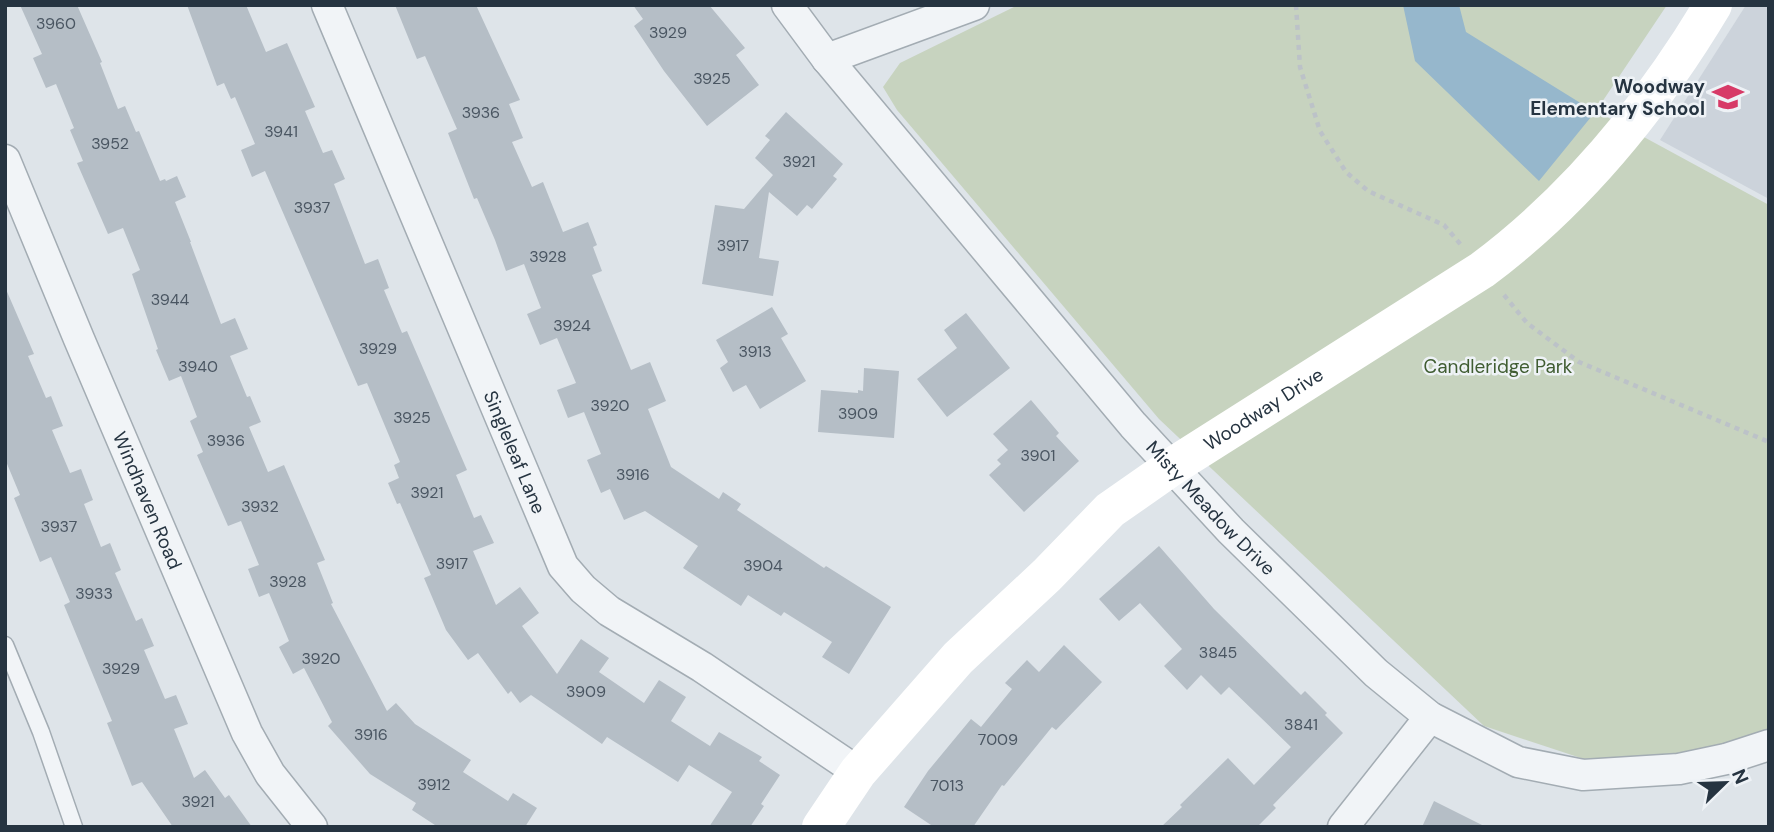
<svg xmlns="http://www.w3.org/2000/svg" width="1774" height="832" font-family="'DM Sans',sans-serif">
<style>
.built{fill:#ccd3db}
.green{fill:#c7d3bf}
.water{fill:#96b7cc}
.building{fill:#b5bec6}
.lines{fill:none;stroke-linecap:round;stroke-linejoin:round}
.lane-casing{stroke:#a3acb3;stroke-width:19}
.street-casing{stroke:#a3acb3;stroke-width:33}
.path{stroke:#bcc2c8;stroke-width:4.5;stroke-dasharray:5 5;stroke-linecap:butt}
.lane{stroke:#f1f4f7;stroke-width:16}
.street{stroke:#f1f4f7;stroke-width:30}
.secondary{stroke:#fff;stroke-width:38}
.labels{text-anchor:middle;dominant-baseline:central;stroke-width:5;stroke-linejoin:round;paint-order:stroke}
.number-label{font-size:16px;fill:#4a5662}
.poi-label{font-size:19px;font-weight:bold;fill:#263441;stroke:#eef2f6;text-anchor:end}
.park-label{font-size:19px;fill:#405d32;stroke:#eef2f6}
.street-label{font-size:19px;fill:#263441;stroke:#eef2f6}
</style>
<rect width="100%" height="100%" fill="#dee4e9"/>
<path class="built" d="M1746,5h23v194l-109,-59z"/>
<path class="green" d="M1018,5h649l-71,106 173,94v533l-85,26 -88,-1 -112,-37 -325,-307 -262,-309 -14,-23 17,-24z"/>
<path class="water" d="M1403,5h56l7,27 129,80 -56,69 -124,-120z"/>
<g class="building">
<path d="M20,5h57l25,57 -2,1 18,46 7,-3 11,26 3,-1 21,50 5,-2 1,2 11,-5 9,21 -11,5 16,40h-1l31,82 14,-6 13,31 -18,7 17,41 3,-1 11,26 -12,5 19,45 16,-7 41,95 -8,3 16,40 -2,1 56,107 9,-8 19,21 56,36 -8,12 45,29 5,-8 24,15 -12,19h-87l-26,-17 4,-7 -46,-29 -42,-48 4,-4 -28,-54 -11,6 -14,-27 10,-6 -20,-48 -10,4 -11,-28 11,-4 -18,-44 -13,5 -31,-71 6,-3 -13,-31 7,-4 -16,-41 -12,5 -13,-31 2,-1 -26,-75 8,-4 -17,-42 -15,6 -31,-71 6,-2 -13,-31 4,-2 -18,-44 -10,4 -13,-30 9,-4z"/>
<path d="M187,5h59l20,47 21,-9 28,64 -10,4 18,42 9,-3 13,29 -11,5 31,80 13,-5 11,29 -5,2 18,43 5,-2 60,139 -11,5 18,43 7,-3 13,28 -21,8 23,54 24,-18 19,26 -17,13 35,48 24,-35 28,19 -10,14 45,31 15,-23 27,17 -15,24 39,25 9,-14 43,25 -3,4 21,14 -19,29 3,2 -14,21h-41l23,-35 -43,-27 -11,17 -71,-45 -5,7 -71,-49 -11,8 -9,-12 -3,3 -30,-41 -10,7 -22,-30 -22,-52 7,-3 -31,-72 -3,1 -9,-21 11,-5 -5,-13 6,-3 -33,-79 -9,3 -93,-215 -13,6 -11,-27 14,-6 -20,-47 -4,2 -7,-16 -7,3z"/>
<path d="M395,5h81l44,95 -11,4 14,34 -11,4 20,45 11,-5 20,50 25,-10 9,23 -4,2 9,24 -10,4 39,95 19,-8 16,39 -18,8 23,58 48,32 4,-7 18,12 -4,6 87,58 2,-2 65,41 -42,67 -27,-17 10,-15 -48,-30 -3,4 -33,-21 -7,11 -58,-38 15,-22 -53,-35 -21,9 -14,-31 -9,4 -14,-33 14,-6 -17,-42 -16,6 -11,-28 19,-7 -19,-45 -17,7 -13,-31 14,-6 -17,-44 -18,7 -11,-31 -18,-42 -3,1 -26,-66 9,-4 -32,-73 -8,3z"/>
<path d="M633,5h76l36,43 -9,7 23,30 -52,41 -43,-55 -30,-45 9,-7z"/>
<path d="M786,112l57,52 -10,12 4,3 -25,30 -5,-4 -10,11 -28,-24 -10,66 20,3 -6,35 -71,-12 13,-79 29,4 29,-34 -18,-17 15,-18 -5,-4z"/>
<path d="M5,287l29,67 -6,2 18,42 5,-2 12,30 -11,4 18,43 11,-4 12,31 -9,4 17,43 9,-4 11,27 -6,3 21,48 6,-3 12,28 -10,4 21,49 11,-4 12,29 -14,5 20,49 11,-8 20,28 4,-3 23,32h-79l-31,-45 -10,4 -25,-63 5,-2 -48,-116 6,-3 -19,-45 -11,5 -26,-64 6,-3 -15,-36z"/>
<path d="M772,307l16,27 -7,4 25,43 -46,28 -14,-24 -13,7 -13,-24 8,-6 -12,-22z"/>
<path d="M966,313l44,55 -63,49 -30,-38 40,-31 -13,-18z"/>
<path d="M864,368l35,3 -5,67 -76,-6 3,-42 37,3v-3l5,1z"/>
<path d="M1031,400l28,33 -3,3 23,25 -55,51 -35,-37 12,-11 -4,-4 11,-10 -15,-16z"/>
<path d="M1159,546l55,63 87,86 4,-4 22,22 -2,2 18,18 -70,72 3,3 -19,19h-96l21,-20 -2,-2 48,-47 26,27 37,-38 -62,-60 -8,8 -20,-20 -14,15 -23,-24 18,-17 -42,-46 -21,18 -20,-22z"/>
<path d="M1064,645l38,37 -46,48 -4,-3 -48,59 -2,-1 -29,42h-39l-30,-20 24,-36 43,-52 10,8 31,-38 -7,-6 22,-23 12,12z"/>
<path d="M1434,801l52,26h-64z"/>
</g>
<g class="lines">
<defs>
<path id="lane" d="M5,645l36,87 33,95"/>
<g id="street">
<path id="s1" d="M327,5l236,561 20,23 26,22 93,56 156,105"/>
<path id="s2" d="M787,5l40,54 306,366 98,106 145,142 54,44 88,45 65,13 96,-6 47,-10 43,-14"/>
<path d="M827,59l147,-54"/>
<path id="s3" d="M5,160l74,179 168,394 23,41 42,53"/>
<path d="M1343,827l87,-110"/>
</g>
</defs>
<use href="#lane" class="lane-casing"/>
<use href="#street" class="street-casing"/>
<g class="path">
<path d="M1296,5l4,62 20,64 26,41 22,19 76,34 18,21"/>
<path d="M1504,295l23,28 52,39 190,80"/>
</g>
<use href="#lane" class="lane"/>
<use href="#street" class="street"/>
<path class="secondary" id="s4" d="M821,827l37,-55 100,-114 89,-83 63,-65 63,-44 309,-196c95,-71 170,-163 231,-265"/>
</g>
<defs>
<symbol id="school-bare" viewBox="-9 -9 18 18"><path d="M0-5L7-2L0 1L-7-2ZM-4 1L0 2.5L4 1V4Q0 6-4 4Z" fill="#d73a67" stroke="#eef2f6" stroke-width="2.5" paint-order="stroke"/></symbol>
</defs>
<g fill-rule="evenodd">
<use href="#school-bare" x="1706" y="75" width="44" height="44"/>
</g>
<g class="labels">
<g class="number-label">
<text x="56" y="23">3960</text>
<text x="668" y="32">3929</text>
<text x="712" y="78">3925</text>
<text x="481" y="112">3936</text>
<text x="281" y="131">3941</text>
<text x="110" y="143">3952</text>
<text x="799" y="161">3921</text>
<text x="312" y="207">3937</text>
<text x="733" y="245">3917</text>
<text x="548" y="256">3928</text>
<text x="170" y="299">3944</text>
<text x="572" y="325">3924</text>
<text x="378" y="348">3929</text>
<text x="755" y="351">3913</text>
<text x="198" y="366">3940</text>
<text x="610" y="405">3920</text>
<text x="858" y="413">3909</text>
<text x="412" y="417">3925</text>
<text x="226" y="440">3936</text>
<text x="1038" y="455">3901</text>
<text x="633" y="474">3916</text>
<text x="427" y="492">3921</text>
<text x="260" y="506">3932</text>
<text x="59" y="526">3937</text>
<text x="452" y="563">3917</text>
<text x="763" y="565">3904</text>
<text x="288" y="581">3928</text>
<text x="94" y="593">3933</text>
<text x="1218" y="652">3845</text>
<text x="321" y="658">3920</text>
<text x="121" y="668">3929</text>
<text x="586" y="691">3909</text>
<text x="1301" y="724">3841</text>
<text x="371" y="734">3916</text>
<text x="998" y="739">7009</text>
<text x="434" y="784">3912</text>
<text x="947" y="785">7013</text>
<text x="198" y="801">3921</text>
</g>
<g class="poi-label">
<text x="1705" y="86">Woodway<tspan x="1705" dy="22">Elementary School</tspan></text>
</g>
<g class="park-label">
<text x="1498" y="366">Candleridge Park</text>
</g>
<g class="street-label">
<text stroke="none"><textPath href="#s4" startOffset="614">Woodway Drive</textPath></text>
<text stroke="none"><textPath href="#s1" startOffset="485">Singleleaf Lane</textPath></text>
<text stroke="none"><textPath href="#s3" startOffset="369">Windhaven Road</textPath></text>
<text stroke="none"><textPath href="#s2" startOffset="658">Misty Meadow Drive</textPath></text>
</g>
</g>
<rect width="1774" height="832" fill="none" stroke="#263441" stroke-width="14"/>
<g transform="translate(1725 783) rotate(67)" stroke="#eef2f6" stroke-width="5" paint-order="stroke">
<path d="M0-5L12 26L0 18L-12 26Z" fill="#263441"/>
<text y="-10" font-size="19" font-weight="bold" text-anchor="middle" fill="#263441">N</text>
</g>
</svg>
